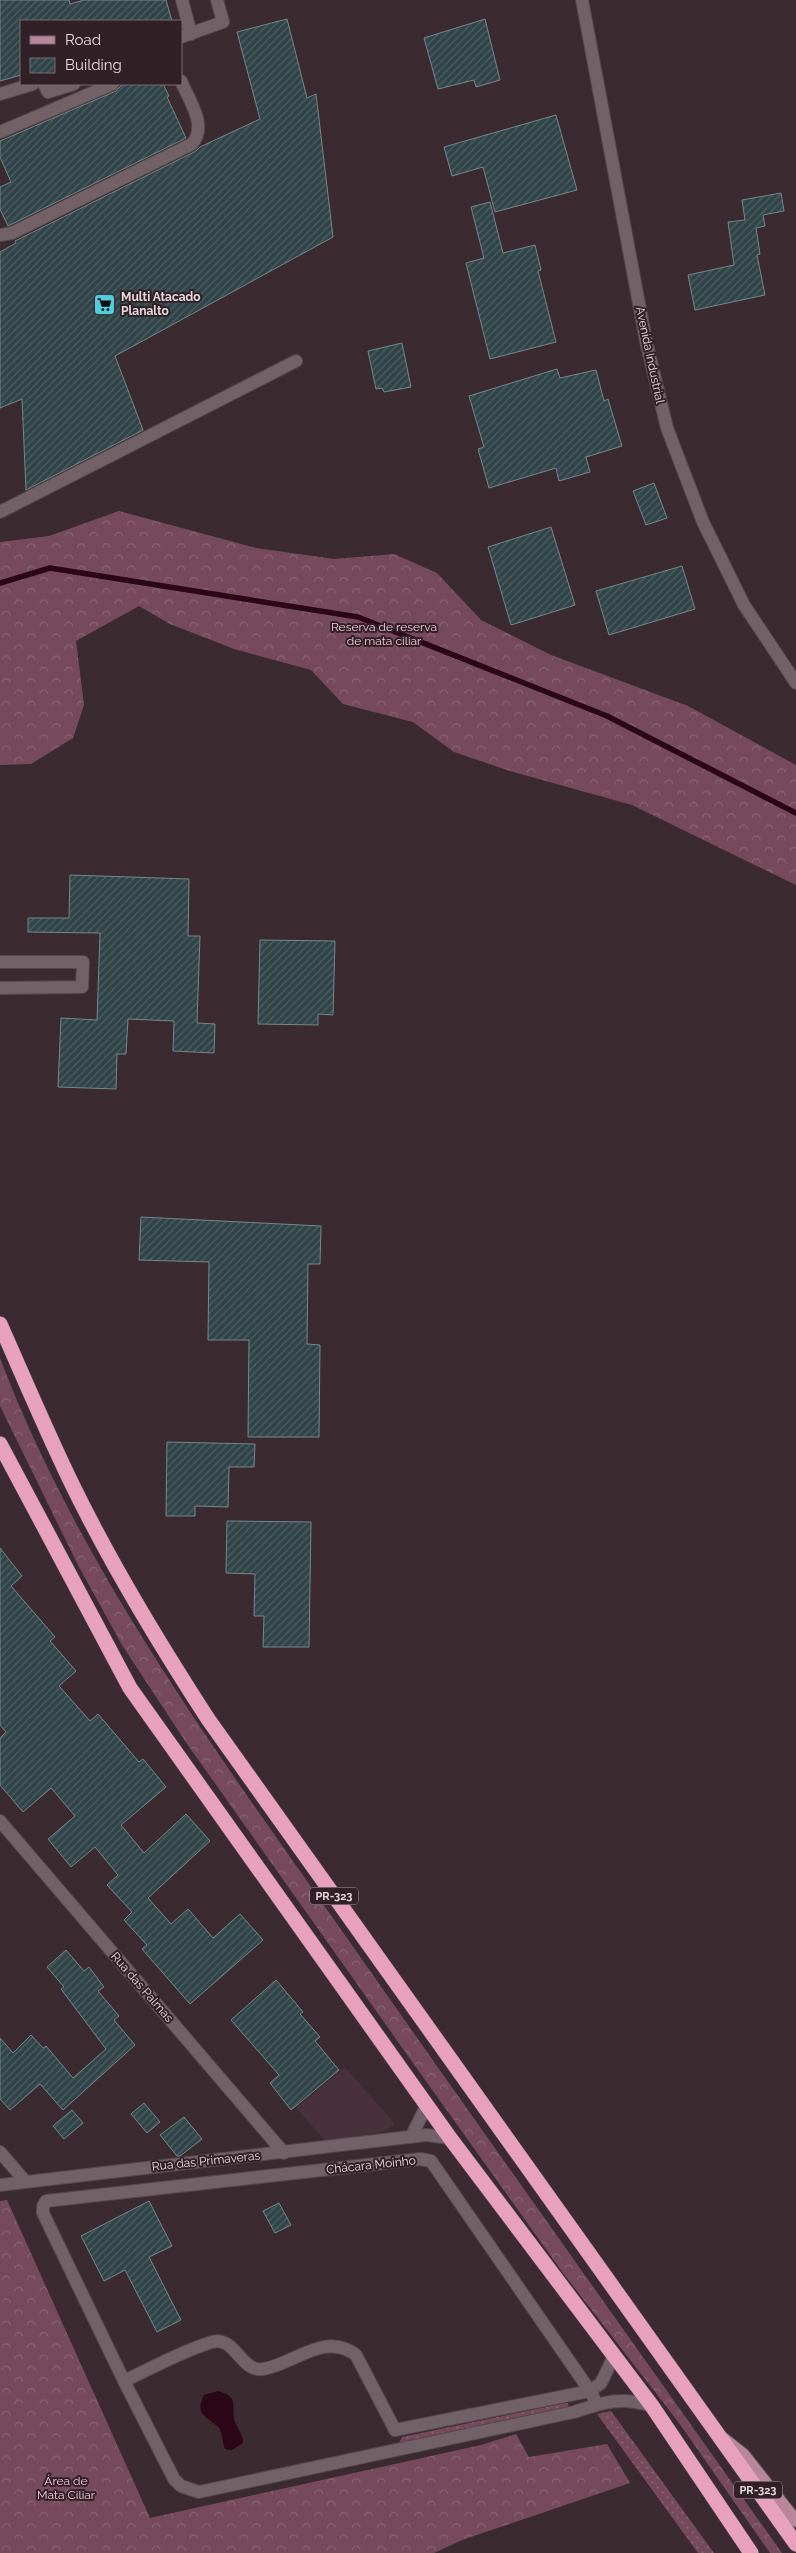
<svg xmlns="http://www.w3.org/2000/svg" width="796" height="2553" font-family="Raleway,sans-serif">
<style>
.built{fill:#48313a}
.grass{fill:url(#grass-dots)}
.forest{fill:url(#forest-crowns)}
.water{fill:#2a0617}
.lines{fill:none;stroke-linecap:round;stroke-linejoin:round}
.stream{stroke:#2a0617;stroke-width:5.5}
.building{fill:url(#building-hatch);stroke:#73888c}
.minor-casing{stroke:#55474c;stroke-width:14}
.major-casing{stroke:#55474c;stroke-width:14}
.highway-casing{stroke:#55474c;stroke-width:16}
.minor{stroke:#736168;stroke-width:12}
.major{stroke:#b9879a;stroke-width:12}
.highway{stroke:#e8a1bc;stroke-width:15}
.labels{text-anchor:middle;dominant-baseline:central;stroke-width:4;stroke-linejoin:round;paint-order:stroke}
.shield{fill:#312127;stroke:#afa2a7;stroke-width:1}
.shield-label{font-size:11px;font-weight:bold;fill:#e5dade}
.poi-label{font-size:12px;font-weight:bold;fill:#e5dade;stroke:#312127;text-anchor:start}
.street-label{font-size:12px;fill:#e5dade;stroke:#312127}
.park-label{font-size:12px;fill:#f7c8d9;stroke:#312127}
</style>
<defs>
<pattern id="grass-dots" width="8" height="8" patternUnits="userSpaceOnUse" patternTransform="scale(1.25)"><rect width="8" height="8" fill="#764a5c"/><path d="M2 2h.1M6 6h.1" fill="none" stroke="#896473" stroke-width="1.8" stroke-linecap="round"/></pattern>
<pattern id="forest-crowns" width="20" height="18" patternUnits="userSpaceOnUse" patternTransform="scale(1.25)"><rect width="20" height="18" fill="#764a5c"/><path d="M2 6a3 3 0 1 1 6 0M12 15a3 3 0 1 1 6 0" fill="none" stroke="#896473"/></pattern>
<pattern id="building-hatch" width="6" height="6" patternUnits="userSpaceOnUse" patternTransform="scale(1.25)"><rect width="6" height="6" fill="#314549"/><path d="M-1 1l2-2M0 6l6-6M5 7l2-2" fill="none" stroke="#4f5f63"/></pattern>
</defs>
<rect width="100%" height="100%" fill="#3b2b31"/>
<path class="built" d="M345,2067l50,57 -9,7 -59,12 -31,-35z"/>
<g class="grass">
<path d="M565,2403h3l1,5 -168,37 -2,-2 3,-6z"/>
<path d="M611,2411l103,142h-16l-101,-139z"/>
</g>
<g class="forest">
<path d="M119,511l137,37 78,11 60,-5 43,19 44,47 70,35 137,51 108,59v120l-164,-80 -122,-34 -56,-19 -41,-30 -70,-18 -32,-34 -77,-21 -64,-25 -31,-18 -63,35 8,64 -11,33 -42,26 -31,1v-223l49,-6z"/>
<path d="M0,1358c80,210 214,390 342,573 146,208 293,415 440,622h-12l-91,-130 -116,-150 -160,-224 -218,-308 -63,-96 -43,-78 -79,-161z"/>
<path d="M7,2200l143,318 331,-73 35,-11 13,23 78,-13 23,39 -168,57 -28,13h-434v-352z"/>
</g>
<path class="water" d="M218,2391c24,6 11,19 18,33 3,7 7,11 7,19l-11,7 -7,-1c-3,-7 -2,-17 -7,-22 -11,-11 -24,-12 -14,-32z"/>
<g class="lines">
<path class="stream" d="M0,583l50,-15 308,49 249,99 189,97"/>
</g>
<g class="building">
<path d="M0,0h69l1,4 14,-4h82l6,21h-151v54l-21,6z"/>
<path d="M287,19l20,79 9,-4 17,143 -218,119 28,74 -117,60 -4,-91 -22,9v-156l16,-9 -1,-2 181,-90 4,-4 60,-28 -23,-87z"/>
<path d="M485,19l15,61 -24,7 -2,-7 -36,9 -14,-51z"/>
<path d="M123,84h40l6,12 -2,1 19,41 -178,88 -8,-17v-22l11,-5 -11,-25v-16l116,-50z"/>
<path d="M556,115l21,75 -82,22 -12,-45 -31,9 -8,-29z"/>
<path d="M781,193l3,18 -21,4 2,11 -9,2 4,26 -3,1 8,40 -70,15 -7,-35 46,-10 -6,-43 17,-2 -3,-20z"/>
<path d="M490,202l13,51 32,-8 6,25 -3,1 18,71 -66,17 -24,-96 18,-5 -13,-51z"/>
<path d="M402,343l9,44 -27,5 -2,-4 -6,1 -8,-38z"/>
<path d="M557,369l3,9 36,-8 8,31 4,-2 14,47 -36,11 4,15 -31,9 -3,-13 -67,20 -11,-39 6,-2 -15,-51z"/>
<path d="M654,483l13,35 -21,7 -13,-34z"/>
<path d="M551,527l24,78 -64,20 -23,-78z"/>
<path d="M682,566l13,43 -86,26 -13,-44z"/>
<path d="M70,875l119,4 -1,57h12l-3,87 18,1 -1,29 -41,-2 1,-30 -46,-2 -2,35h-9l-1,35 -58,-2 3,-69 36,2 3,-87 -72,-1v-14h41z"/>
<path d="M260,940l75,1 -2,74 -15,-1v11l-60,-1z"/>
<path d="M141,1217l180,9 -1,38h-12l-1,80 13,1 -1,92h-71l1,-97h-41l1,-78 -70,-2z"/>
<path d="M167,1442l88,2 -1,23h-25l-1,40 -33,-1v10h-29z"/>
<path d="M227,1521l84,1 -2,125h-46l1,-31h-10l1,-42 -29,-1z"/>
<path d="M0,1548l22,28 -11,10 44,51 -5,4 26,30 -17,15 31,35 8,-7 41,48 4,-3 23,28 -45,38 23,28 42,-39 24,27 -62,57 23,26 17,-15 25,29 27,-24 23,26 -73,64 -48,-55 5,-4 -23,-25 8,-8 -25,-27 11,-10 -23,-28 -24,20 -23,-28 27,-23 -24,-28 -28,24 -23,-27v-47l6,-6 -6,-7z"/>
<path d="M66,1950l18,21 5,-4 15,20 -6,4 21,25 -5,4 21,25 -72,65 -23,-26 -30,26 -10,-11v-61l13,15 18,-18 12,13 3,-2 27,32 33,-29 -45,-60 3,-2 -17,-20z"/>
<path d="M276,1980l27,32 -3,2 20,23 -5,4 24,29 -48,40 -21,-27 9,-8 -48,-55z"/>
<path d="M144,2103l16,19 -13,11 -16,-19z"/>
<path d="M72,2110l11,13 -19,16 -11,-13z"/>
<path d="M184,2117l18,22 -22,17h-3l-17,-21z"/>
<path d="M149,2201l23,45 -23,11 32,63 -24,12 -32,-62 -21,11 -23,-45z"/>
<path d="M279,2203l12,22 -16,8 -12,-22z"/>
</g>
<g class="lines">
<defs>
<g id="minor">
<path d="M182,0l9,34"/>
<path d="M582,0l64,341 21,87 36,94 41,83 52,78"/>
<path d="M181,37l42,-15 -6,-22"/>
<path d="M44,84l4,8 26,-8"/>
<path d="M0,94l33,-10"/>
<path d="M0,132l113,-48"/>
<path d="M0,235l12,-2 180,-89c16,-18 -3,-44 -11,-63"/>
<path d="M0,512l296,-151"/>
<path d="M0,962h83l-1,25 -82,1"/>
<path d="M0,1821l284,332"/>
<path d="M411,2137l16,-32"/>
<path d="M0,2152l25,29"/>
<path d="M0,2185l426,-50 24,3"/>
<path d="M124,2381l50,98 7,7 18,6 375,-80c30,-10 47,-16 78,-6"/>
<path d="M395,2430l-39,-75c-32,-24 -61,9 -93,14 -22,4 -28,-34 -51,-27 -30,9 -60,26 -88,39l-81,-168v-7l3,-5 374,-42 11,2 159,230 7,13"/>
<path d="M395,2430l195,-39 11,-8 13,-27"/>
</g>
<path id="major" d="M724,2439l20,16 52,66"/>
<g id="highway">
<path d="M0,1324c23,52 45,104 70,156 40,83 88,162 138,239l588,825"/>
<path d="M0,1444l130,244 320,450 202,268 99,147"/>
</g>
</defs>
<use href="#minor" class="minor-casing"/>
<use href="#major" class="major-casing"/>
<use href="#highway" class="highway-casing"/>
<use href="#minor" class="minor"/>
<use href="#major" class="major"/>
<use href="#highway" class="highway"/>
</g>
<defs>
<symbol id="supermarket-square" viewBox="-11 -11 22 22"><rect x="-9" y="-9" width="18" height="18" rx="4" fill="#54cadd" stroke="#312127"/><path d="M-6-5.5h2.5l.6 2H6L4.5 2H-2.5L-4.4-4H-6ZM-1.5 3.2a1.3 1.3 0 1 0 .1 0ZM3 3.2a1.3 1.3 0 1 0 .1 0Z" fill="#111"/></symbol>
</defs>
<g fill-rule="evenodd">
<use href="#supermarket-square" x="92" y="292" width="25" height="25"/>
</g>
<g class="labels">
<g class="shield">
<rect x="310" y="1887.5" width="48" height="17" rx="4"/>
<rect x="734" y="2481.5" width="48" height="17" rx="4"/>
</g>
<g class="shield-label">
<text x="334" y="1896">PR-323</text>
<text x="758" y="2490">PR-323</text>
</g>
<g class="poi-label">
<text x="121" y="297">Multi Atacado<tspan x="121" dy="14">Planalto</tspan></text>
</g>
<g class="street-label">
<text transform="translate(650 355) rotate(78)">Avenida Industrial</text>
<text transform="translate(142 1987) rotate(49)">Rua das Palmas</text>
<text transform="translate(206 2161) rotate(-6)">Rua das Primaveras</text>
<text transform="translate(371 2165) rotate(-6)">Chácara Moinho</text>
</g>
<g class="park-label">
<text x="384" y="627">Reserva de reserva<tspan x="384" dy="14">de mata ciliar</tspan></text>
<text x="66" y="2481">Área de<tspan x="66" dy="14">Mata Ciliar</tspan></text>
</g>
</g>
<rect x="20" y="20" width="162" height="65" fill="#312127" stroke="#796b70"/>
<rect x="30" y="36" width="25" height="8" fill="#b9879a" stroke="#796b70"/>
<text x="65" y="45" font-size="15" fill="#e5dade">Road</text>
<rect x="30" y="58" width="25" height="15" fill="url(#building-hatch)" stroke="#796b70"/>
<text x="65" y="70" font-size="15" fill="#e5dade">Building</text>
</svg>
